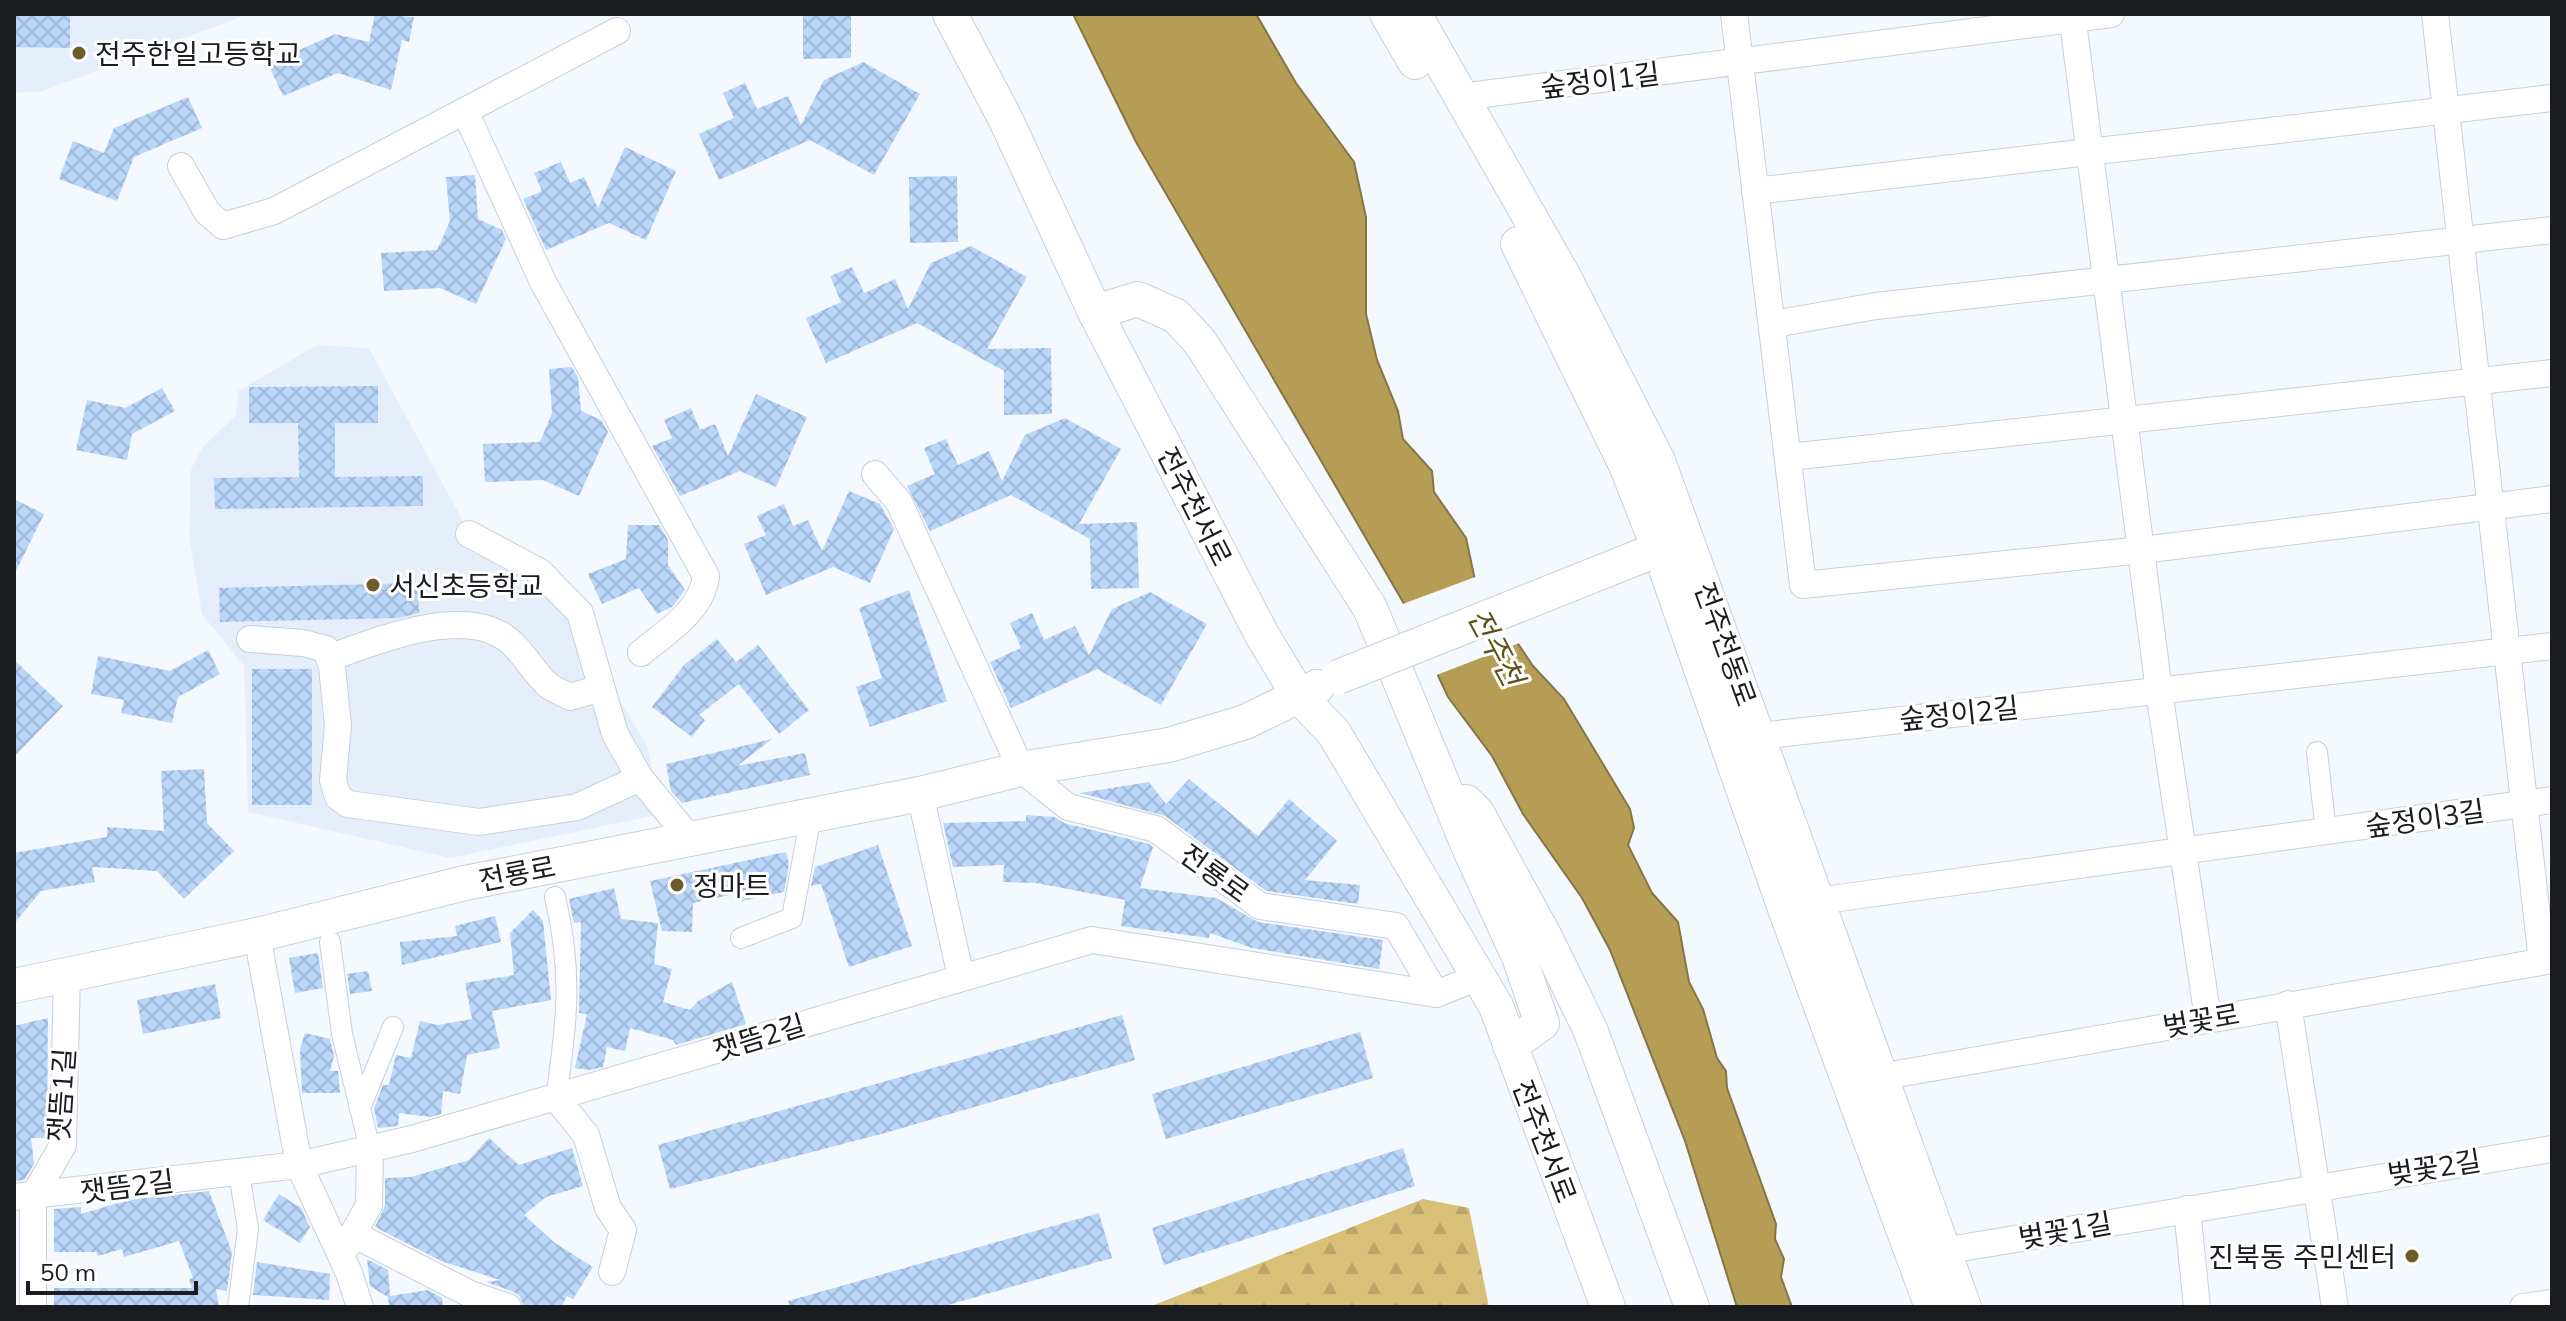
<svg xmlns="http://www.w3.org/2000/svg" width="2566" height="1321" font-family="Mulish,'Noto Sans KR',sans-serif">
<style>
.built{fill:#e5effc}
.forest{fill:url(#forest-firs)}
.water{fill:#b69d55;stroke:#877645;stroke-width:2}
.pier{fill:#f4f9ff}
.building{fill:url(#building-cross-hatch)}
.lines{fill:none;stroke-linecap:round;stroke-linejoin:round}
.pedestrian-casing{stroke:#c8cfd9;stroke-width:22}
.minor-casing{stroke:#c8cfd9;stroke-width:28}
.tertiary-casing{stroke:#c8cfd9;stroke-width:36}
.pedestrian{stroke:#fff;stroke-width:20}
.minor{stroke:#fff;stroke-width:26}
.tertiary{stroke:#fff;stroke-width:34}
.tertiary-bridge-casing{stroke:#c8cfd9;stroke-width:36;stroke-linecap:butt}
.tertiary-bridge{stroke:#fff;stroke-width:34}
.poi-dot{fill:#6e5d2b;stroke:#fff;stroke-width:3}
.labels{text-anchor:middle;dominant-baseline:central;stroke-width:6;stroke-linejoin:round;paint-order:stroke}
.poi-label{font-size:28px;fill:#1a1c20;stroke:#fff;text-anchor:start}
.street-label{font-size:28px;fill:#1a1c20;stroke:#fff}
.water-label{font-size:30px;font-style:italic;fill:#615019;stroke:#fff}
</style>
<defs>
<pattern id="forest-firs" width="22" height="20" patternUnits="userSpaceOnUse" patternTransform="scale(2)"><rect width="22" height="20" fill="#d9c078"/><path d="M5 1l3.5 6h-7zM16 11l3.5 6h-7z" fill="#baa468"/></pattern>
<pattern id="building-cross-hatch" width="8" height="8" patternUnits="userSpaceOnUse" patternTransform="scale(2)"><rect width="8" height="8" fill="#bad6fa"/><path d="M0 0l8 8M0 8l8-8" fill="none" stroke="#9fb7d6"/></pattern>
</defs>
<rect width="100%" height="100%" fill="#f4f9ff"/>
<g class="built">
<path d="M14,14h235l-209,78 -26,1z"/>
<path d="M317,345l52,3 100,184 63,24 115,189 14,69 -211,44 -202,-46 -4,-146 -42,-52 -13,-79 2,-66 12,-22 33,-32 2,-24z"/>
</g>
<path class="forest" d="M1423,1199l46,9 20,99h-340z"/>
<path class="water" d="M1073,14h183l40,69 58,79 12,55v97l11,46 21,51 5,28 29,32 2,21 32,46 9,42 58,86 31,33 66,110 4,19 -6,17 24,48 26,29 11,60 14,27 14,49 9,13 1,17 49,136 -1,15 9,20 -3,18 11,30h-55l-52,-166 -75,-191 -28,-52 -59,-84 -31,-58 -44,-59 -41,-88 -271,-467z"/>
<path class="pier" d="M1478,576l44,66 -88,34 -34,-71z"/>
<g class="building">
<path d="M14,14h56v34l-56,-1z"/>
<path d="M375,14l39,3 -5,25 -7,-2 -11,50 -53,-17 -55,23 -15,-32 67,-30 34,8z"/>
<path d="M803,14h48v44l-48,1z"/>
<path d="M863,62l57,32 -46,81 -64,-35 -91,40 -20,-46 35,-16 -11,-25 22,-10 12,26 31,-13 13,29 23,-45z"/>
<path d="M188,97l14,31 -68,29 -17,44 -58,-22 14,-38 31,12 10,-25z"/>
<path d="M625,147l51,24 -30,69 -37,-17 -63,27 -23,-51 19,-8 -8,-18 27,-11 9,21 14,-6 14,31z"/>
<path d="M475,175l3,44 24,11 4,9 -30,65 -36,-16 -56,3 -3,-38 56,-3 13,-29 -4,-44z"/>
<path d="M957,176l1,66 -48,1 -1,-66z"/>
<path d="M971,246l56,31 -40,72 64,-1 1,66 -48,1v-44l-87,-48 -91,40 -20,-45 35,-16 -11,-26 22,-9 12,26 31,-14 13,30 23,-46z"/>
<path d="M572,367l6,11 3,33 20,9 7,12 -29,64 -36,-16 -58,2 -2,-38 57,-2 12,-29 -3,-44z"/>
<path d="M378,386v37h-43v54l88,-1v30l-208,3 -1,-31 85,-1 -1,-54h-49v-36z"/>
<path d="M162,388l13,23 -43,23 -5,26 -51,-10 11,-50 38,8z"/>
<path d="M756,394l51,23 -31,70 -36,-16 -60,25 -28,-50 20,-8 -8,-18 27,-12 9,22 15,-6 13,32z"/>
<path d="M1065,418l56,31 -42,75 58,-2 2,66 -48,1 -1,-50 -79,-44 -81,36 -23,-45 28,-12 -11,-26 22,-9 12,26 31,-14 13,30 23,-46z"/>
<path d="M849,491l31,13 14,25 -24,54 -37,-16 -67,28 -22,-51 22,-9 -9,-19 27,-12 9,22 15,-6 14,31z"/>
<path d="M14,499l30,15 -30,61z"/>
<path d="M628,525h31l9,15v25l17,25 -13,17 -15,7 -18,-26 -37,16 -14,-30 38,-15z"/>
<path d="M418,583l1,30 -21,5 -178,4 -1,-34z"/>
<path d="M909,590l38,111 -77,26 -14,-40 26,-9 -23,-70z"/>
<path d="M1150,592l57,32 -46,81 -64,-36 -86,39 -21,-46 31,-14 -11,-25 22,-10 12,27 31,-14 14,29 23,-46z"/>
<path d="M717,639l19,23 22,-17 51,65 -30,24 -40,-50 -40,31 6,5 -13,17 -40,-30 32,-42z"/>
<path d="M208,650l12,24 -42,23 -6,26 -51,-10 3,-13 -33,-6 7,-38 72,15z"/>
<path d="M14,660l49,46 -49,51z"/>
<rect x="252" y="669" width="60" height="136"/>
<path d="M772,739l-35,27 68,-13 5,22 -128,28 -11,-12 -5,-27z"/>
<path d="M204,769l3,54 27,28 -50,48 -27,-28 -65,-4 3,15 -54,9 -27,33v-71l93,-16v-10l57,4 -3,-60z"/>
<path d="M1189,779l69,57 31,-37 48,42 -32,39 55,5 -2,19 -92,-13 -101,-75 -85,-23 69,-11 17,22z"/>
<path d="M1026,815l28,2 10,6 85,21 4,3 -13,41 76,10 42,24 125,18 -4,29 -127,-21 -42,-15 -1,5 -88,-12 4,-26 -89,-17 -33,-1 1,-17 -51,2 -10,-44 83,-2z"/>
<path d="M878,845l34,101 -63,21 -28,-83 -10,2 4,-19z"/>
<path d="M786,852l3,12 -5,28 -43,9 -2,-8 -46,10 -1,29 -30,-1 -12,-50z"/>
<path d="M614,888l7,31 37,4 -4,41 18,5 -9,33 27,8 8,-9 34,-19 14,42 -70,21 -3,-5 -43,-12 -5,23 -18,-4 -4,20 -14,3 -14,-2 12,-54 -8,-1 2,-91 -7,1 -5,-24z"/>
<path d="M533,910l10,11 8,79 -59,11 8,37 -33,7 -7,39 -17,-3 -2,23 -10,3 -32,-4 -1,13 -20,2 -4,-20 9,-23h6l7,-30 15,3 9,-37 18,4 34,-6 -7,-36 49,-8 -4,-42z"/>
<path d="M495,916l6,26 -99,23 -2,-23 57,-6 -2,-10z"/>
<path d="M318,953l5,35 -28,5 -6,-35z"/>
<path d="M368,971l4,20 -22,3 -3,-20z"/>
<path d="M215,984l6,34 -78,16 -6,-34z"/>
<path d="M1122,1015l13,45 -250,73 -215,56 -12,-44z"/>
<path d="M48,1018l-1,120h-16l3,26 -10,16 -10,1v-155z"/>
<path d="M1360,1032l13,46 -207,61 -14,-45z"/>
<path d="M305,1033l25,6 4,17 -4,15h8l2,22h-38l-2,-44z"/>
<path d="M489,1138l30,27 53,-17 11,38 -37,11 -22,18 31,28 38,24 -20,32 -6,-3 -6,11h-37l-4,-10 -6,-5 -28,-10 14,-2 -59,-19 -66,-34 10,-21v-28l26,-1 58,-17z"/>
<path d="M1403,1148l12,38 -251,79 -12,-37z"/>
<path d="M209,1191l23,61 -5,39 -11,-2 3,18h-165v-19h138l-3,-9 4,-1 -14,-37 -55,16 -2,-8 -24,7 -2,-4h-42v-43l27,-2v7l47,-14z"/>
<path d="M279,1194l22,14 9,19 -10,16 -37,-23z"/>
<path d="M1099,1213l13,45 -171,49h-152l-1,-6z"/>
<path d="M367,1259l21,11 2,26 38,-6 14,8 1,9h-54l-1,-10 -18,-11z"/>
<path d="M257,1262l73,12 -1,26 -76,-5z"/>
</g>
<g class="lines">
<defs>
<g id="pedestrian">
<path d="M2317,752l9,80"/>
<path d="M555,897c18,75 12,126 1,201"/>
<path d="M741,938l51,-20 19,-103"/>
<path d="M330,942l12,92 28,115"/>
<path d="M360,1108l33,-81"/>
<path d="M238,1307l10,-78 -9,-56"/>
</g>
<g id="minor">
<path d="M1734,14l69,571 339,-35 410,-51"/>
<path d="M2072,14l87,677 49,328"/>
<path d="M2435,14l107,947"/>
<path d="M1461,97l650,-83"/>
<path d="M465,111l78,171 163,294c-4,35 -40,56 -65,77"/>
<path d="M181,166l26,46 16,14 51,-15 343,-180"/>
<path d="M1755,191l797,-93"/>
<path d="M1774,324l102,-18 676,-76"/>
<path d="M1790,457l762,-84"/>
<path d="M875,474l24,28 122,267 47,38 88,22 104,77 136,20 40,68"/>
<path d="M469,534l71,38 40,41 35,121 25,44 51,62"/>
<path d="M250,639l53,4 23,6 6,18 6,58 -5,55 5,17 10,7 131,18 98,-15 63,-29"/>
<path d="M329,658c47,-17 134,-53 178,-19 17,13 26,33 41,46 6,5 15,8 22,12l31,-9"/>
<path d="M1760,736l792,-90"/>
<path d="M920,794l41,183"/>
<path d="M1817,901l735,-101"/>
<path d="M257,935l42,230 50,108 11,34"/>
<path d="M2288,1004l47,303"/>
<path d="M1862,1080l690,-120"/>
<path d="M556,1098l30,37 22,73 15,22 -11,42"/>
<path d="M14,1197l285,-32 113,-26 680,-199 344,54 40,-16"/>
<path d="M2187,1209l10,98"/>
<path d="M353,1234l117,60 38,13"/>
<path d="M346,1247l23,-42 1,-56"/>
<path d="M1943,1251l609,-102"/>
<path d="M33,1307v-110l30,-52 4,-172"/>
<path d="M2523,1307l29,-4"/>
</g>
<g id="tertiary">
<path d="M950,14l55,104 90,194 167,323 37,61 35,37 162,273 112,301"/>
<path d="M1387,14l28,48"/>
<path d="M1414,14l150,263 94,184 306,846"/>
<path d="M1518,244l108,221 33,84 129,368 144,390"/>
<path d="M1095,312l43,-13 38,17 24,26 170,266 100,242 49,107 23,66 -32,23"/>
<path d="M1466,802l11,11 69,126 44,90 102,278"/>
<path d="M14,986l243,-51 208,-52 455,-89 101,-25 148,-24 76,-23 72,-35"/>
</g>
</defs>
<use href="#pedestrian" class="pedestrian-casing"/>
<use href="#minor" class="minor-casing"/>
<use href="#tertiary" class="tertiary-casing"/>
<use href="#pedestrian" class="pedestrian"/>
<use href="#minor" class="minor"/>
<use href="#tertiary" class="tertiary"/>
<defs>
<path id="tertiary-bridge" d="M1338,677l306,-122"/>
</defs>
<use href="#tertiary-bridge" class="tertiary-bridge-casing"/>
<use href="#tertiary-bridge" class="tertiary-bridge"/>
</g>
<g class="poi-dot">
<circle cx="79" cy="53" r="8"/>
<circle cx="373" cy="585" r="8"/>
<circle cx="677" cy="885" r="8"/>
<circle cx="2412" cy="1256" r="8"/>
</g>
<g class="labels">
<g class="poi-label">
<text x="95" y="53">전주한일고등학교</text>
<text x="389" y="585">서신초등학교</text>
<text x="693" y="885">정마트</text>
<text x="2396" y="1256" text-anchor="end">진북동 주민센터</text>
</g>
<g class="street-label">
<text transform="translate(1600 80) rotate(-7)">숲정이1길</text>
<text transform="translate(1195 506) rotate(63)">전주천서로</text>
<text transform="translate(1726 644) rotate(70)">전주천동로</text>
<text transform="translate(1959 713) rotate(-6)">숲정이2길</text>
<text transform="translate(2425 818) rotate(-8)">숲정이3길</text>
<text transform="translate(517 873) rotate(-11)">전룡로</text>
<text transform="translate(1215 873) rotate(36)">전룡로</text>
<text transform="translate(2201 1020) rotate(-10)">벚꽃로</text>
<text transform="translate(759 1037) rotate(-17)">잿뜸2길</text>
<text transform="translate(61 1095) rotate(-86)">잿뜸1길</text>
<text transform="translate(1545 1141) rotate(69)">전주천서로</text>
<text transform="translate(2434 1167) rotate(-9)">벚꽃2길</text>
<text transform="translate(127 1186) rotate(-7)">잿뜸2길</text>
<text transform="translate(2065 1230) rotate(-10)">벚꽃1길</text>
</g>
<g class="water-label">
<text transform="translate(1496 647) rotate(62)">전주천</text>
</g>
</g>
<rect width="2566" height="1321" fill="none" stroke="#1a1c20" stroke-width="32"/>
<path d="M28 1281v12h168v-12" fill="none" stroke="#1a1c20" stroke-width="4"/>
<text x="40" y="1281" font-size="24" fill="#1a1c20" stroke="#ffffff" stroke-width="6" paint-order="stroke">50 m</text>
</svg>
